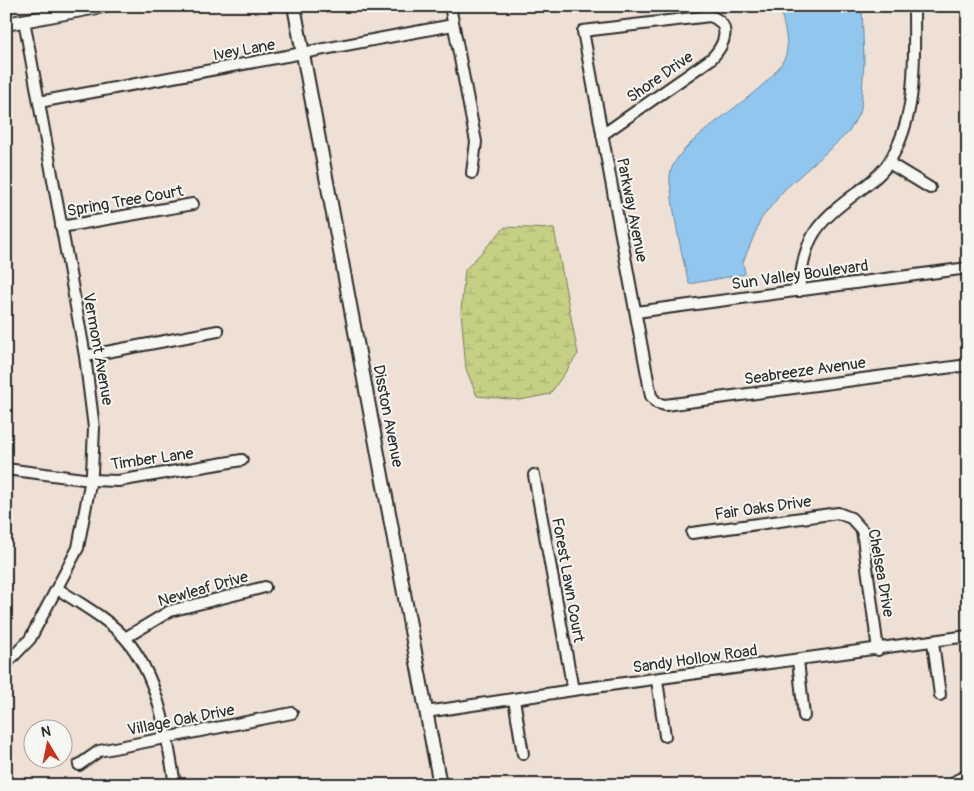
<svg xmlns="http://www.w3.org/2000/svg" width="974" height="791" font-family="Pangolin,sans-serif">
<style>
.wetland{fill:url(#wetland-marsh);stroke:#787e58}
.water{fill:#91c7ef;stroke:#6889a1}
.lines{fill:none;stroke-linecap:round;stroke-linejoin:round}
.minor-casing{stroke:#2b2b2b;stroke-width:14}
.tertiary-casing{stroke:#2b2b2b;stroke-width:16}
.minor{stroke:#f6f6f2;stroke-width:10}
.tertiary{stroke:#f6f6f2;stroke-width:12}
.labels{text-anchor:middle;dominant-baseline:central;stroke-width:4;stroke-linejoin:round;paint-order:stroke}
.street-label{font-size:16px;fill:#2b2b2b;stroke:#f6f6f2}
</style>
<defs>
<pattern id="wetland-marsh" width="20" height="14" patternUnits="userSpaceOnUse" patternTransform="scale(1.25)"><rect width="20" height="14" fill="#c5d084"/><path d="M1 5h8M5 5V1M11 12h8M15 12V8" fill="none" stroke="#a9b372"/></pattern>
</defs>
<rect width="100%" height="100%" fill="#efe0d5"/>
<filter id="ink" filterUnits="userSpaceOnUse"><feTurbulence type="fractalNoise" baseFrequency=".02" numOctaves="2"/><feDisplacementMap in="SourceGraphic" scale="10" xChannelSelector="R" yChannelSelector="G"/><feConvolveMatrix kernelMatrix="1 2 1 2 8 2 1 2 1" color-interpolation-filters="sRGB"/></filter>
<g filter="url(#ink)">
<path class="wetland" d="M505,227l49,2 24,125 -28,40 -30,6 -43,-4 -11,-27 -5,-58 4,-41z"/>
<path class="water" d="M780,6h82l2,56 -3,47 -12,23 -65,58 -23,29 -18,43 2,12 -56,10c-7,-28 -13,-56 -17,-85 0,-7 -3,-16 -2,-23 3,-41 117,-88 117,-129 0,-13 -5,-28 -7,-41z"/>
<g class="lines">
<defs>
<g id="minor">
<path d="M450,6l26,136 -4,31"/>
<path d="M39,102l414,-77"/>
<path d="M602,135l109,-76c14,-14 22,-35 -1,-43l-127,15 68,365 6,7 8,2 303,-40"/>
<path d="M889,163l41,25"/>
<path d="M61,227l132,-23"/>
<path d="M799,291c6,-56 16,-67 60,-100 10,-8 23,-17 30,-29 29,-46 25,-103 25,-156"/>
<path d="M636,312l332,-44"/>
<path d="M85,356l133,-25"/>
<path d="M6,469l85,11 27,1 124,-21"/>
<path d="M534,475l39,215"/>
<path d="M692,533l146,-20 13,5 11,12 16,120"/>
<path d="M58,589c22,15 49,29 67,49 34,39 42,98 50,147"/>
<path d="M125,638l45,-27 95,-24"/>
<path d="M933,642l7,53"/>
<path d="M798,660l6,56"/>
<path d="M6,664l24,-25 48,-91 14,-75 2,-45 -9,-72 -61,-336"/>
<path d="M657,680l8,56"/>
<path d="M514,699l9,55"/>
<path d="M426,712l147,-22 395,-54"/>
<path d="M79,765l20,-14 193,-38"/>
<path d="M954,785l3,-5 11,-5"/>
</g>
<g id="tertiary">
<path d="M294,6l146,779"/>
<path d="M6,24l97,-18"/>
</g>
</defs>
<use href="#minor" class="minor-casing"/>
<use href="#tertiary" class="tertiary-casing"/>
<use href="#minor" class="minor"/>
<use href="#tertiary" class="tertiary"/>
</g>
</g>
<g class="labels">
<g class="street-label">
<text transform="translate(244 50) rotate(-10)">Ivey Lane</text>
<text transform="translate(660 77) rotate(-35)">Shore Drive</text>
<text transform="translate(125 201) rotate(-10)">Spring Tree Court</text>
<text transform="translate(632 210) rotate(79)">Parkway Avenue</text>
<text transform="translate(800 275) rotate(-8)">Sun Valley Boulevard</text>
<text transform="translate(98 349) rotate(80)">Vermont Avenue</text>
<text transform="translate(805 371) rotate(-8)">Seabreeze Avenue</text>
<text transform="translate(388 416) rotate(79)">Disston Avenue</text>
<text transform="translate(152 459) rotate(-8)">Timber Lane</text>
<text transform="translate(763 508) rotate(-8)">Fair Oaks Drive</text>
<text transform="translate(881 573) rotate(80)">Chelsea Drive</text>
<text transform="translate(568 580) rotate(80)">Forest Lawn Court</text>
<text transform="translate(203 589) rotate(-16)">Newleaf Drive</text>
<text transform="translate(695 659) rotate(-8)">Sandy Hollow Road</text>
<text transform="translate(181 720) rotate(-11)">Village Oak Drive</text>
</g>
</g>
<rect width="974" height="791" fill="none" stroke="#f6f6f2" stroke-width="25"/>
<rect x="12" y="12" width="949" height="766" fill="none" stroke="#2b2b2b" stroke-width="2" filter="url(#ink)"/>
<g transform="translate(48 744) rotate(350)"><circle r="24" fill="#f6f6f2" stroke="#a5a5a2"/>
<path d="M0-4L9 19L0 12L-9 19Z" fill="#c8321e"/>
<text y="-8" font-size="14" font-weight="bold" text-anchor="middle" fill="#2b2b2b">N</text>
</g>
</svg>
